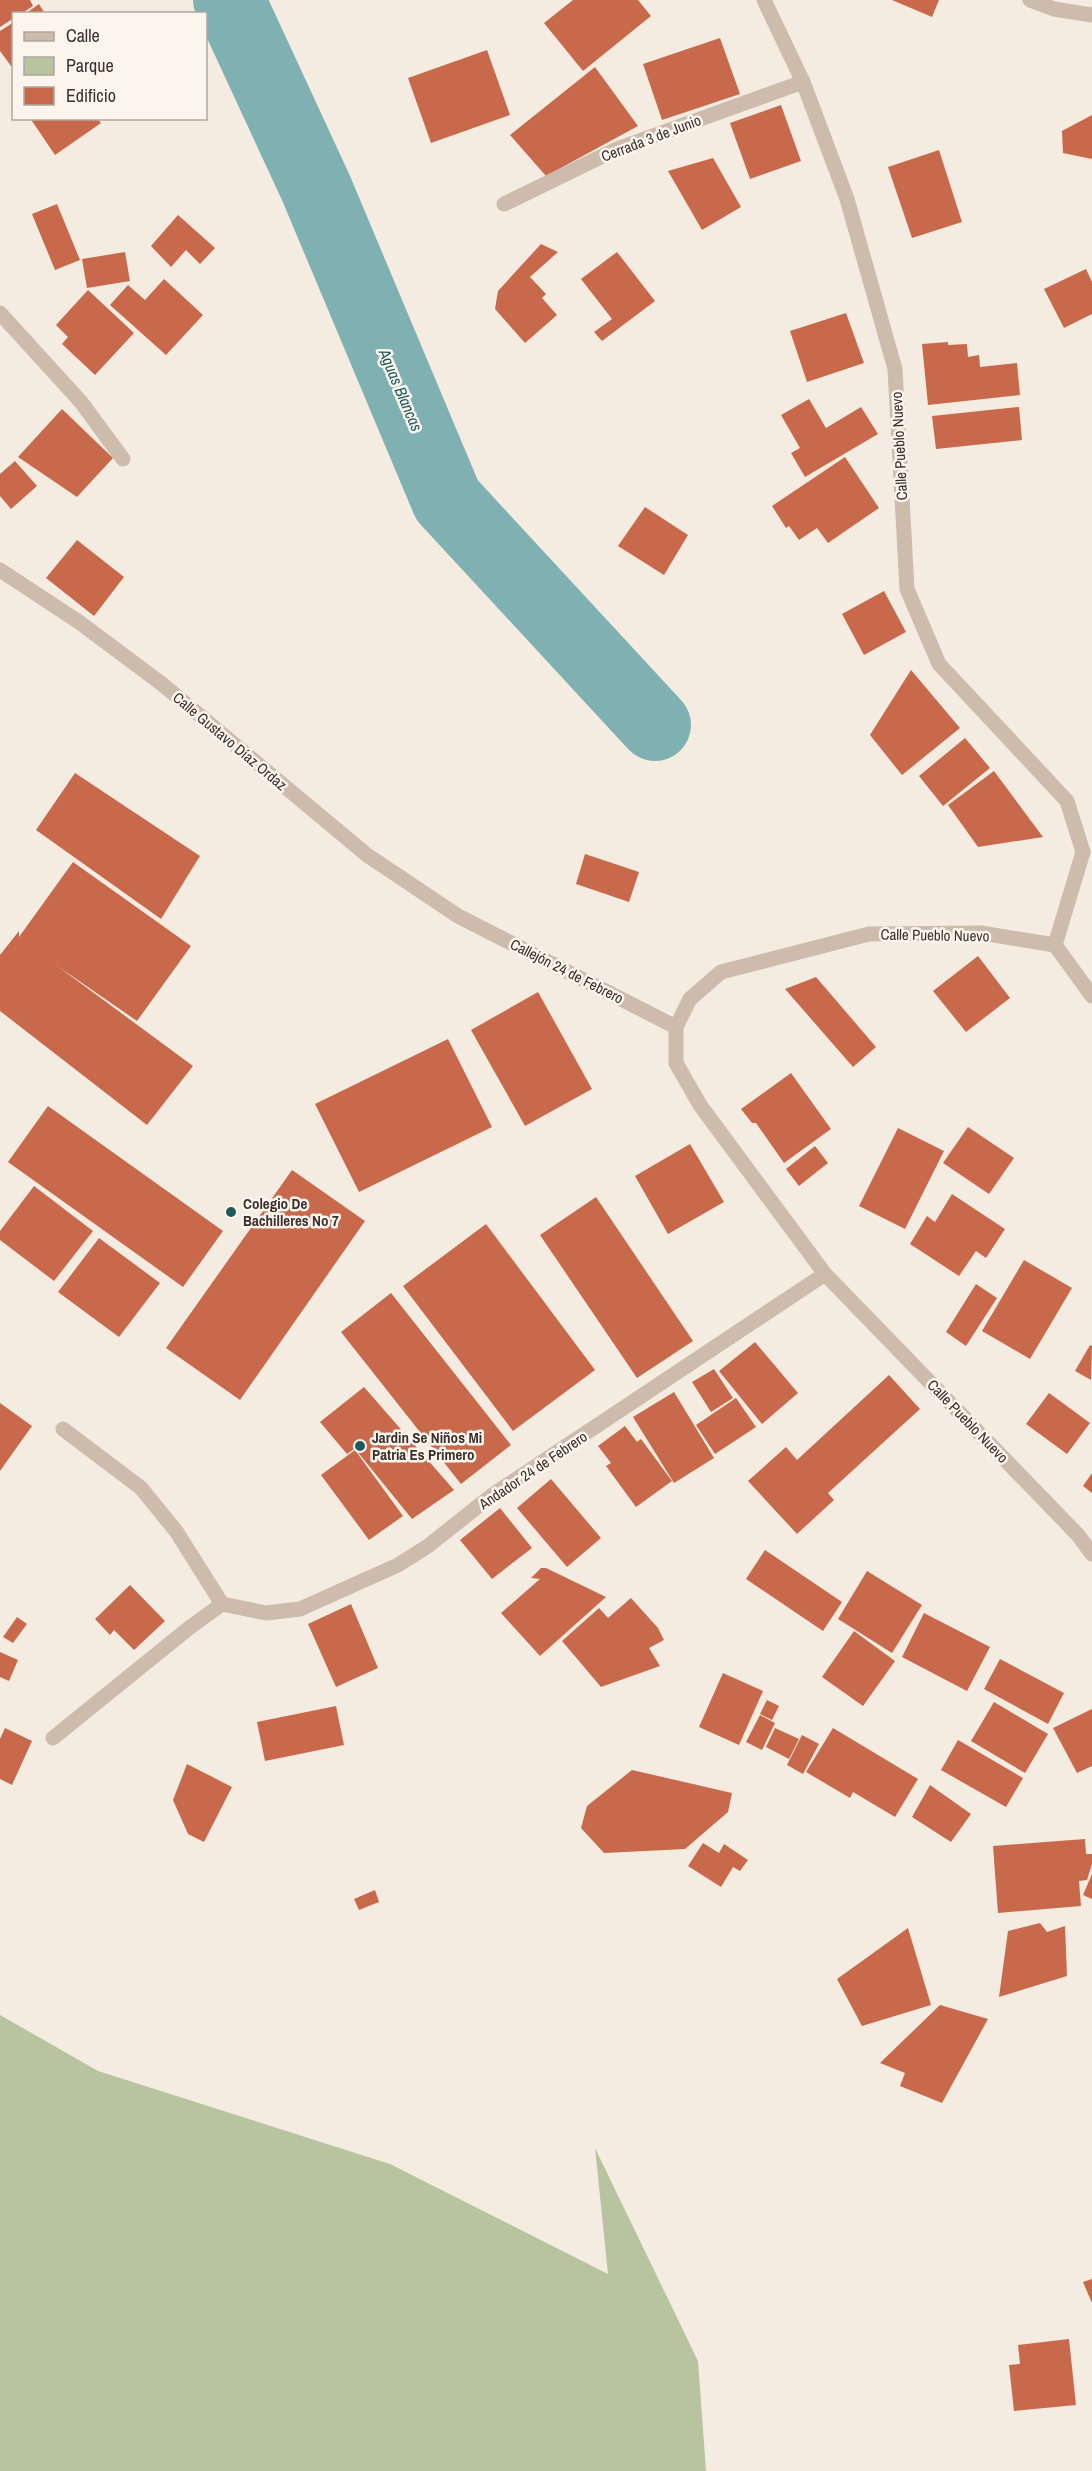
<svg xmlns="http://www.w3.org/2000/svg" width="1092" height="2471" font-family="'Archivo Narrow',sans-serif">
<style>
.green{fill:#b8c4a0}
.lines{fill:none;stroke-linecap:round;stroke-linejoin:round}
.river{stroke:#7fb0b2;stroke-width:72}
.building{fill:#c8694b}
.minor{stroke:#cdbbac;stroke-width:15}
.poi-dot{fill:#1f5a5e;stroke:#fbf5ee;stroke-width:2}
.labels{text-anchor:middle;dominant-baseline:central;stroke-width:5;stroke-linejoin:round;paint-order:stroke}
.street-label{font-size:15px;fill:#3b302b;stroke:#fbf5ee}
.poi-label{font-size:15px;font-weight:bold;fill:#3b302b;stroke:#fbf5ee;text-anchor:start}
.water-label{font-size:16px;font-style:italic;fill:#1f5a5e;stroke:#fbf5ee}
</style>
<rect width="100%" height="100%" fill="#f4ebe1"/>
<path class="green" d="M0,2015l98,56 292,93 218,110 -13,-126 103,213 8,110h-706z"/>
<g class="lines">
<path class="river" d="M229,0l87,188 131,312 208,225"/>
</g>
<g class="building">
<path d="M0,0h30l3,6 -12,8h-7v4l-14,9z"/>
<path d="M573,0h65l13,16 -68,55 -39,-48z"/>
<path d="M892,0h47l-7,17z"/>
<path d="M39,4l6,10h-20z"/>
<path d="M14,22v48l-14,-19v-20z"/>
<path d="M720,38l20,56 -78,26 -19,-56z"/>
<path d="M487,50l23,65 -79,28 -23,-65z"/>
<path d="M595,67l43,59 -92,50 -36,-41z"/>
<path d="M781,105l20,56 -51,18 -20,-56z"/>
<path d="M1092,115v44l-29,-6 -1,-22z"/>
<path d="M30,118h67l4,5 -46,32z"/>
<path d="M939,150l23,72 -50,16 -24,-71z"/>
<path d="M713,158l28,49 -39,23 -34,-59z"/>
<path d="M57,204l23,56 -25,10 -23,-56z"/>
<path d="M178,215l37,33 -15,16 -14,-14 -15,17 -20,-21z"/>
<path d="M541,244l17,8 -28,25 16,17 -4,4 15,17 -32,28 -30,-34 3,-18z"/>
<path d="M125,252l5,29 -43,7 -5,-29z"/>
<path d="M617,252l38,49 -53,40 -8,-9 18,-13 -31,-40z"/>
<path d="M1086,269l6,13v32l-28,14 -20,-39z"/>
<path d="M164,279l39,36 -37,40 -56,-50 18,-20 17,15z"/>
<path d="M88,290l46,43 -39,42 -33,-31 6,-7 -12,-12z"/>
<path d="M846,313l18,50 -57,19 -17,-51z"/>
<path d="M948,342v3l19,-1 1,13 11,-2 1,12 37,-4 3,32 -92,10 -6,-61z"/>
<path d="M809,399l17,29 35,-21 17,27 -73,43 -14,-24 9,-5 -19,-33z"/>
<path d="M1019,407l3,33 -86,9 -4,-33z"/>
<path d="M62,409l51,49 -36,39 -59,-40z"/>
<path d="M845,457l34,51 -51,35 -11,-15 -18,12 -10,-14 -3,2 -14,-22z"/>
<path d="M15,461l22,25 -26,23 -11,-13v-22z"/>
<path d="M645,507l43,28 -24,40 -46,-29z"/>
<path d="M77,540l47,37 -30,39 -48,-38z"/>
<path d="M884,591l22,41 -42,23 -22,-41z"/>
<path d="M911,670l49,58 -58,47 -32,-40z"/>
<path d="M965,738l25,30 -47,38 -24,-30z"/>
<path d="M994,771l49,66 -65,10 -30,-42z"/>
<path d="M75,773l125,83 -39,63 -125,-89z"/>
<path d="M585,854l54,18 -10,30 -53,-18z"/>
<path d="M73,862l118,84 -54,75 -81,-56 137,101 -46,59 -147,-114v-56l19,-24v6z"/>
<path d="M978,956l32,42 -44,34 -33,-41z"/>
<path d="M816,977l60,70 -23,20 -68,-78z"/>
<path d="M538,992l54,97 -67,37 -54,-96z"/>
<path d="M448,1039l44,88 -133,65 -44,-88z"/>
<path d="M791,1073l40,56 -47,34 -28,-40h-4l-11,-14z"/>
<path d="M48,1106l175,125 -40,56 -175,-125z"/>
<path d="M968,1127l46,31 -25,36 -46,-31z"/>
<path d="M898,1128l46,23 -39,78 -46,-23z"/>
<path d="M690,1144l34,58 -56,32 -33,-58z"/>
<path d="M815,1146l13,17 -29,23 -13,-17z"/>
<path d="M292,1170l73,51 -125,179 -74,-52z"/>
<path d="M34,1186l59,45 -39,50 -54,-41v-9z"/>
<path d="M952,1194l53,35 -19,29 -10,-7 -17,25 -49,-32 17,-28 8,6z"/>
<path d="M596,1197l97,144 -56,37 -97,-143z"/>
<path d="M486,1224l109,146 -82,61 -110,-145z"/>
<path d="M99,1238l61,45 -41,54 -61,-45z"/>
<path d="M1024,1260l48,28 -42,71 -48,-28z"/>
<path d="M976,1284l21,14 -31,48 -20,-14z"/>
<path d="M391,1293l120,152 -50,39 -120,-152z"/>
<path d="M755,1342l43,51 -36,31 -43,-53z"/>
<path d="M1090,1345l2,1 -1,34 -16,-9z"/>
<path d="M714,1369l19,29 -22,14 -19,-30z"/>
<path d="M889,1375l31,34 -92,84 6,7 -37,34 -49,-53 38,-34 11,13z"/>
<path d="M364,1387l90,103 -42,29 -60,-74 2,4 -7,5 -27,-32z"/>
<path d="M674,1392l40,66 -40,25 -41,-66z"/>
<path d="M1049,1393l41,30 -23,31 -41,-30z"/>
<path d="M736,1398l20,29 -41,27 -19,-29z"/>
<path d="M0,1403l32,23 -32,45z"/>
<path d="M625,1426l12,16 4,-3 31,42 -36,26 -30,-41 5,-3 -13,-17z"/>
<path d="M355,1450l48,66 -34,24 -48,-65z"/>
<path d="M1092,1473v20l-9,-7z"/>
<path d="M551,1479l50,59 -34,29 -50,-59z"/>
<path d="M500,1508l32,40 -40,31 -32,-39z"/>
<path d="M765,1550l77,52 -19,29 -77,-52z"/>
<path d="M541,1568h5l60,29 -66,59 -39,-43 39,-34 -9,-1z"/>
<path d="M867,1571l55,34 -30,48 -54,-34z"/>
<path d="M130,1585l35,36 -31,29 -20,-20 -4,5 -15,-16z"/>
<path d="M631,1598l27,30 6,12 -15,8 11,18 -59,21 -39,-46 37,-33 9,10z"/>
<path d="M351,1604l27,64 -42,19 -28,-63z"/>
<path d="M924,1613l66,34 -23,44 -65,-34z"/>
<path d="M17,1617l10,7 -14,19 -10,-6z"/>
<path d="M854,1631l41,30 -32,45 -41,-29z"/>
<path d="M0,1652l18,8 -9,21 -9,-4z"/>
<path d="M1000,1659l64,34 -16,31 -64,-35z"/>
<path d="M723,1673l40,18 -24,54 -40,-18z"/>
<path d="M767,1700l12,6 -7,14 -12,-6z"/>
<path d="M994,1702l54,32 -23,39 -54,-32z"/>
<path d="M336,1706l8,39 -79,16 -8,-39z"/>
<path d="M1092,1709v57l-15,7 -24,-45z"/>
<path d="M760,1715l15,8 -13,27 -16,-8z"/>
<path d="M5,1728l27,13 -20,44 -12,-6v-40z"/>
<path d="M775,1728l24,11 -10,20 -23,-12z"/>
<path d="M833,1728l85,51 -23,38 -42,-25 -3,6 -44,-26z"/>
<path d="M802,1735l17,9 -16,30 -16,-9z"/>
<path d="M958,1740l65,38 -17,29 -65,-37z"/>
<path d="M187,1764l45,23 -28,55 -16,-8 -15,-34z"/>
<path d="M632,1770l100,23 -4,19 -43,37 -81,4 -23,-25 6,-22z"/>
<path d="M930,1785l41,29 -20,28 -39,-25z"/>
<path d="M1085,1839l1,15h6v10l-5,16 -8,1 2,25 -83,7 -5,-67z"/>
<path d="M703,1843l16,10 5,-9 24,16 -8,11 -7,-4 -12,20 -33,-21z"/>
<path d="M1092,1874v25l-9,-4z"/>
<path d="M375,1890l4,12 -20,8 -5,-11z"/>
<path d="M1040,1923l7,9 18,-6 2,50 -68,21 9,-66z"/>
<path d="M908,1928l23,77 -69,21 -25,-47z"/>
<path d="M940,2005l48,14 -46,84 -42,-17 5,-13 -25,-10z"/>
<path d="M1092,2279v24l-9,-21z"/>
<path d="M1069,2339l7,66 -62,6 -5,-46 11,-1 -2,-19z"/>
</g>
<g class="lines">
<g class="minor">
<path d="M764,0l39,82 44,117 48,170 12,220 32,75 128,137 16,51 -28,93 -74,-12 -112,1 -148,38 -31,27 -14,28v36l24,42 125,169 253,261 14,19"/>
<path d="M1030,0l24,9 38,6"/>
<path d="M504,204l113,-55 186,-67"/>
<path d="M0,313l81,89 42,57"/>
<path d="M0,570l79,52 83,62 205,171 91,61 218,111"/>
<path d="M1055,945l37,51"/>
<path d="M63,1429l78,59 35,43 46,73"/>
<path d="M222,1604l44,9 34,-4 98,-44 30,-19 63,-50 334,-222"/>
<path d="M53,1738l136,-110 33,-24"/>
</g>
</g>
<g class="poi-dot">
<circle cx="231" cy="1212" r="6"/>
<circle cx="360" cy="1446" r="6"/>
</g>
<g class="labels">
<g class="street-label">
<text transform="translate(651 138) rotate(-21)">Cerrada 3 de Junio</text>
<text transform="translate(899 446) rotate(-93)">Calle Pueblo Nuevo</text>
<text transform="translate(230 741) rotate(40)">Calle Gustavo Díaz Ordaz</text>
<text transform="translate(935 935) rotate(1)">Calle Pueblo Nuevo</text>
<text transform="translate(567 971) rotate(27)">Callejón 24 de Febrero</text>
<text transform="translate(968 1421) rotate(46)">Calle Pueblo Nuevo</text>
<text transform="translate(533 1470) rotate(-34)">Andador 24 de Febrero</text>
</g>
<g class="poi-label">
<text x="243" y="1203">Colegio De<tspan x="243" dy="17">Bachilleres No 7</tspan></text>
<text x="372" y="1437">Jardin Se Niños Mi<tspan x="372" dy="17">Patria Es Primero</tspan></text>
</g>
<g class="water-label">
<text transform="translate(401 390) rotate(67)">Aguas Blancas</text>
</g>
</g>
<rect x="12" y="12" width="195" height="108" fill="#fbf5ee" stroke="#aea6a0" stroke-width="1.5"/>
<rect x="24" y="32" width="30" height="9" fill="#cdbbac" stroke="#aea6a0" stroke-width="1.5"/>
<text x="66" y="42" font-size="18" fill="#3b302b">Calle</text>
<rect x="24" y="57" width="30" height="18" fill="#b8c4a0" stroke="#aea6a0" stroke-width="1.5"/>
<text x="66" y="72" font-size="18" fill="#3b302b">Parque</text>
<rect x="24" y="87" width="30" height="18" fill="#c8694b" stroke="#aea6a0" stroke-width="1.5"/>
<text x="66" y="102" font-size="18" fill="#3b302b">Edificio</text>
</svg>
